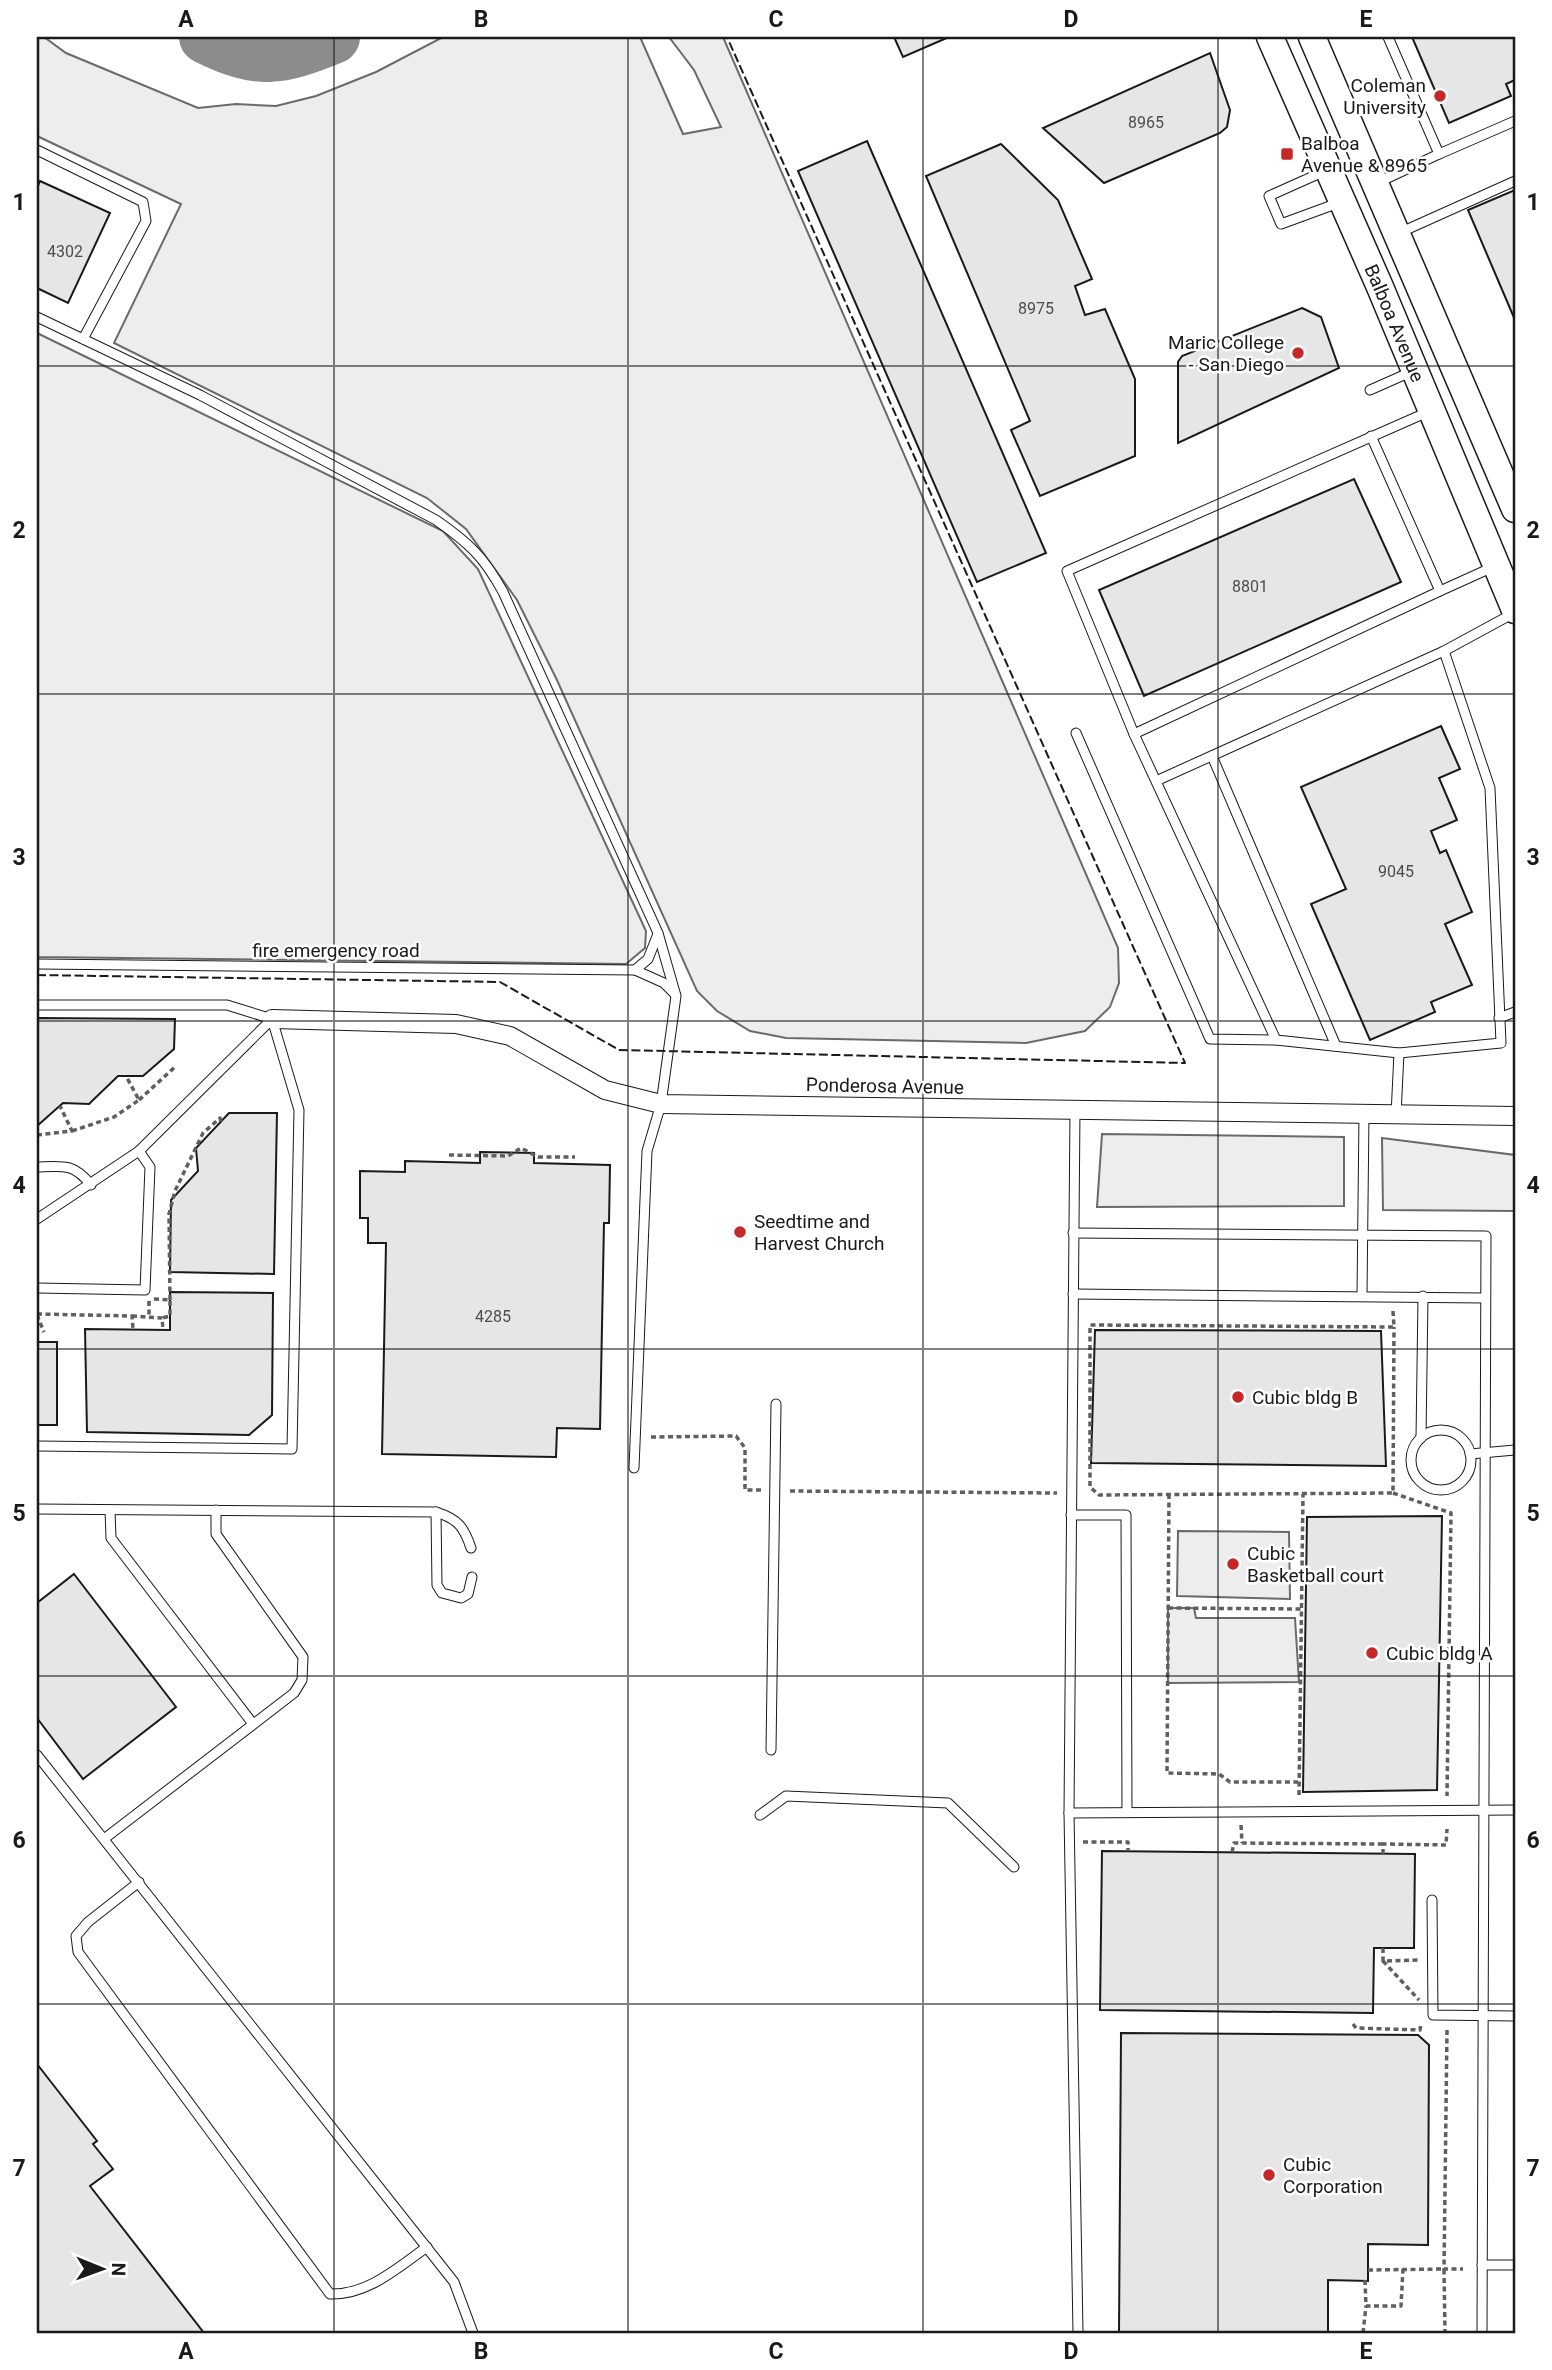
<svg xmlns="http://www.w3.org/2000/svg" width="1552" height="2370" font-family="Roboto,sans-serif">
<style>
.built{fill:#ededed;stroke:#6a6a6a;stroke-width:2}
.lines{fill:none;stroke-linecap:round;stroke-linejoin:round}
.taxiway{stroke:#8c8c8c;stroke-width:54}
.building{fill:#e6e6e6;stroke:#1a1a1a;stroke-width:2}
.service-casing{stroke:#1a1a1a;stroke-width:11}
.minor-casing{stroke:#1a1a1a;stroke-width:20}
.secondary-casing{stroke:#1a1a1a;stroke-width:29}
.path{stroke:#5f5f5f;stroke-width:3.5;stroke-dasharray:5 3.5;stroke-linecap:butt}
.service{stroke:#fff;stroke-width:9}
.minor{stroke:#fff;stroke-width:18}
.secondary{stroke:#fff;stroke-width:26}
.fence{stroke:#1a1a1a;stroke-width:2;stroke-dasharray:9 3.5;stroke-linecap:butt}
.grid{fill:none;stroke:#1a1a1a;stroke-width:2;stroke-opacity:0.55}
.poi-dot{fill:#c62828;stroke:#fff;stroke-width:2.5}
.labels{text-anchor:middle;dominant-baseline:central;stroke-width:5;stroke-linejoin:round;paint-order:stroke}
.number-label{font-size:16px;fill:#4d4d4d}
.poi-label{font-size:19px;fill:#1a1a1a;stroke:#fff;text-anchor:start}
.street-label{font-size:19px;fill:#1a1a1a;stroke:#fff}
.neatline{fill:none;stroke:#1a1a1a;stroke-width:2.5}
.grid-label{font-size:23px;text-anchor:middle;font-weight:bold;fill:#1a1a1a}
</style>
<rect width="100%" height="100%" fill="#fff"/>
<g class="built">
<path d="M37,37h7l22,16 132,55 38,-4 40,2 40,-10 60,-24 67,-35h197l43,97 38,-7 -27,-57 -25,-33h54l395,911 1,35 -9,24 -25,24 -59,12 -240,-5 -36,-7 -33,-20 -20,-20 -141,-313 -39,-78 -51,-71 -39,-31 -313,-155 67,-139 -144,-68z"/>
<path d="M37,333l406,198 35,38 168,362 -1,17 -19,16 -589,-7z"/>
<path d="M1102,1134l242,3v69l-247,1z"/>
<path d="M1382,1138l133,17v56l-132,-1z"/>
<path d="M1178,1531l111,1 1,67 -113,-3z"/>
<path d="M1168,1608h26l2,10h99l4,64 -131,1z"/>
</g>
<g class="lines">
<path class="taxiway" d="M206,37c53,26 73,22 127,0"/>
</g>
<g class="building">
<path d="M894,37h55l-46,20z"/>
<path d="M1412,37h103v43l-9,4 5,12 -62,27z"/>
<path d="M1210,53l20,57 -3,17 -7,6 -116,50 -61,-55z"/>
<path d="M867,141l179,412 -69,29 -179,-411z"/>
<path d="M1001,144l57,56 34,79 -17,7 10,29 20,-6 30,70v77l-95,40 -29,-66 19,-9 -104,-245z"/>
<path d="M40,181l70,32 -42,90 -31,-15v-100z"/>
<path d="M1515,190v130l-47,-110z"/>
<path d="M1302,308l19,9 18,51 -161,75v-81l4,-6z"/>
<path d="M1354,479l47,103 -257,114 -45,-106z"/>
<path d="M1441,726l19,43 -21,9 18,42 -26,11 9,22 6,-3 26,62 -27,12 27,61 -41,17 4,10 -65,28 -59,-136 35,-15 -45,-102z"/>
<path d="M37,1018l138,1 -1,30 -31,27h-25l-29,28 -26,-1 -26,23z"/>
<path d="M229,1113h48l-3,161 -104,-2 1,-72 27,-29 -2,-23z"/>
<path d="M480,1152l54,1v10l76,2 -1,58h-5l-4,206 -43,-1 -1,29 -174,-3 4,-211h-18v-25h-8v-47l45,1v-11l75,2z"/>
<path d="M170,1292l103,1 -1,122 -23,20 -162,-3 -2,-103 85,1z"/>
<path d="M1095,1330l286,1 5,135 -295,-3z"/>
<rect x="37" y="1342" width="20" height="83"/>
<path d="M1442,1516l-5,274 -134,2 4,-275z"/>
<path d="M74,1574l102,133 -93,72 -46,-61v-115z"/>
<path d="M1102,1851l313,3 -1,94h-40l-1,65 -273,-3z"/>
<path d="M1121,2033l297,2 11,10 -1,200 -60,-1v37l-40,-1v53h-209z"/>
<path d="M37,2064l60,77 -4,3 20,25 -23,17 114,147h-167z"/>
</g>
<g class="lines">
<defs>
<g id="service">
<path d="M1388,37l51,117 76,-33"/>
<path d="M37,150l106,52 3,19 -63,118"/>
<path d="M1325,171l-56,25 12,28 60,-22"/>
<path d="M1377,183l62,-29"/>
<path d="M1399,233l116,-52"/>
<path d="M37,317l163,78 236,125c33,23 48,37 67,72l155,341 18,63 -15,108 -14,47 -13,317"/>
<path d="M1370,390l43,-19"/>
<path d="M1440,591l53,-24"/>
<path d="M1444,651l70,-38"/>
<path d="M1076,733l134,306 66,1"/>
<path d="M1134,734l-67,-163 363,-160"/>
<path d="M1212,756l124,290"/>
<path d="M1156,781l288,-130 46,137 11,255 -102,10 -123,-13 -142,-306 306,-143 -69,-155"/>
<path d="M37,964l598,6 13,-11 10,-25"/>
<path d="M635,970l29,13 11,11"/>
<path d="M37,1005h190l45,14"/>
<path d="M1499,1018l16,-6"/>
<path d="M1075,1110l-6,703 9,520"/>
<path d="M1396,1115l3,-62"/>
<path d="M37,1167c26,-1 37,-4 54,18"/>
<path d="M37,1219l102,-68 133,-132"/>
<path d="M1073,1233l413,3 -4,1097"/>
<path d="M37,1288l108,2 5,-123 -11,-16"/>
<path d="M1073,1294l412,4"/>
<path d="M1362,1295l2,-181"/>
<circle cx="1441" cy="1460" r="30"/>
<path d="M1421,1438l2,-142"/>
<path d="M37,1446l255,3 7,-339 -27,-91"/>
<path d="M1470,1454l45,-4"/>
<path d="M37,1509l399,3c22,7 28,15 35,36"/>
<path d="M110,1510l1,28 142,186"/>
<path d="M436,1512l1,73 5,8 19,5 7,-4 4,-17"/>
<path d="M1071,1515h55l1,297"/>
<path d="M771,1750l5,-346"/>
<path d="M37,1755l417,527 19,51"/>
<path d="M1069,1813l446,-3"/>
<path d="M760,1815l26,-19 162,7 66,64"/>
<path d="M104,1839l190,-146 8,-13 1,-23 -87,-123v-24"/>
<path d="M139,1882l-51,40 -12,14 2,16 252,342c38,1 67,-26 97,-47"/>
<path d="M1432,1900l1,115 82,1"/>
<path d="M1482,2265h33"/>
</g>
<path id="minor" d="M272,1019l184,5 54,12 95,54 56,14 854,12"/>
<g id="secondary">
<path id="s1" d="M1270,37l110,250 135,323"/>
<path d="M1312,37l203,472"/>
</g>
</defs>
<use href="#service" class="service-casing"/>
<use href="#minor" class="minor-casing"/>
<use href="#secondary" class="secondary-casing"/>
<g class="path">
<path d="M139,1100l37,-34"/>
<path d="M72,1131l42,-14 25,-17 -13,-24"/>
<path d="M37,1135l35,-4 -12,-25"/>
<path d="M449,1155l59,1 13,-8 17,9h37"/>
<path d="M154,1299l16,1v16l-8,2"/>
<path d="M170,1300l-1,-86 6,-23 28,-58 17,-15 1,4"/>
<path d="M149,1301v16"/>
<path d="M1393,1311l1,16 -304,-2v162l9,8 294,-2 1,-166"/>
<path d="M37,1314l95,2 1,13"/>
<path d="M37,1315l7,17"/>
<path d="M132,1316l30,2 1,11"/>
<path d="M651,1437l85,-1 9,12v42h16"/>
<path d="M790,1491l267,2"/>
<path d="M1393,1493l58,20 -4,283"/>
<path d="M1169,1494l-2,279 52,1 11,8h68"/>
<path d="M1168,1608l133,1"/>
<path d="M1299,1795l4,-301"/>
<path d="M1241,1825l1,18"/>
<path d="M1083,1842h45v9"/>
<path d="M1232,1852l2,-9 149,1"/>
<path d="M1383,1854v-10l63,1 1,-16"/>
<path d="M1383,1948v13l37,-1"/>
<path d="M1383,1961l36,39"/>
<path d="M1353,2024l3,4 64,2 1,-7"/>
<path d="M1447,2030l-3,239h19"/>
<path d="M1368,2270l76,-1 1,64"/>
<path d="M1365,2280l1,26h35l2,-37"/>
<path d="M1363,2333l3,-27"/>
</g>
<use href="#service" class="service"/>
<use href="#minor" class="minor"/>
<use href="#secondary" class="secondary"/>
<path class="fence" d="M37,975l463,7 119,68 566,13 -458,-1026"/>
</g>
<path class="grid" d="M334,37v2296M628,37v2296M923,37v2296M1218,37v2296M37,366h1478M37,694h1478M37,1021h1478M37,1349h1478M37,1676h1478M37,2004h1478"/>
<g class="poi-dot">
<circle cx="1440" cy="96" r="7"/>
<rect x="1280" y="147" width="14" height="14" rx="3.5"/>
<circle cx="1298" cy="353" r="7"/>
<circle cx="740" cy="1232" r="7"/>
<circle cx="1238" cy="1397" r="7"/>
<circle cx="1233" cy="1564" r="7"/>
<circle cx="1372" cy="1653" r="7"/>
<circle cx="1269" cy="2175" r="7"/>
</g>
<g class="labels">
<g class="number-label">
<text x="1146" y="122">8965</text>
<text x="65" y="251">4302</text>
<text x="1036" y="308">8975</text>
<text x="1250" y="586">8801</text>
<text x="1396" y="871">9045</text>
<text x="493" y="1316">4285</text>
</g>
<g class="poi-label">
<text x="1426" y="85" text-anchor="end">Coleman<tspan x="1426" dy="22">University</tspan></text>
<text x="1301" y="143">Balboa<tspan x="1301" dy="22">Avenue &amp; 8965</tspan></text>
<text x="1284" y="342" text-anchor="end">Maric College<tspan x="1284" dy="22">- San Diego</tspan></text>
<text x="754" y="1221">Seedtime and<tspan x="754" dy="22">Harvest Church</tspan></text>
<text x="1252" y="1397">Cubic bldg B</text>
<text x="1247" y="1553">Cubic<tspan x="1247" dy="22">Basketball court</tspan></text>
<text x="1386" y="1653">Cubic bldg A</text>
<text x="1283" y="2164">Cubic<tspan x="1283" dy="22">Corporation</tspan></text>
</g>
<g class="street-label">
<text stroke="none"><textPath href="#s1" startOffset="312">Balboa Avenue</textPath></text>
<text x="336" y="950">fire emergency road</text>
<text transform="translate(885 1086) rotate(1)">Ponderosa Avenue</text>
</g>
</g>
<rect width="1552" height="2370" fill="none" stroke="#ffffff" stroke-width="77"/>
<g transform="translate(102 2269) rotate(91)" stroke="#ffffff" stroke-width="5" paint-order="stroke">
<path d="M0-5L12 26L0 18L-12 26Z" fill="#1a1a1a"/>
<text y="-10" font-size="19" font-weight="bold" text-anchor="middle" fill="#1a1a1a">N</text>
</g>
<rect x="38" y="38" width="1476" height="2294" class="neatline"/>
<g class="grid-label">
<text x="186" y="27">A</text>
<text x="481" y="27">B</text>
<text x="776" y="27">C</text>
<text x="1071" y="27">D</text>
<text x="1366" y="27">E</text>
<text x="19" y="210">1</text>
<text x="1533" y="210">1</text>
<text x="19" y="538">2</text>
<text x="1533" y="538">2</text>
<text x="19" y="865">3</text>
<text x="1533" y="865">3</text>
<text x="19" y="1193">4</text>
<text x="1533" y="1193">4</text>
<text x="19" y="1521">5</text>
<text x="1533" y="1521">5</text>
<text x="19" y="1848">6</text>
<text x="1533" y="1848">6</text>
<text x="19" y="2176">7</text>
<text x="1533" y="2176">7</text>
<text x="186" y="2359">A</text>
<text x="481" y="2359">B</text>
<text x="776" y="2359">C</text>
<text x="1071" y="2359">D</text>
<text x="1366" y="2359">E</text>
</g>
</svg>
